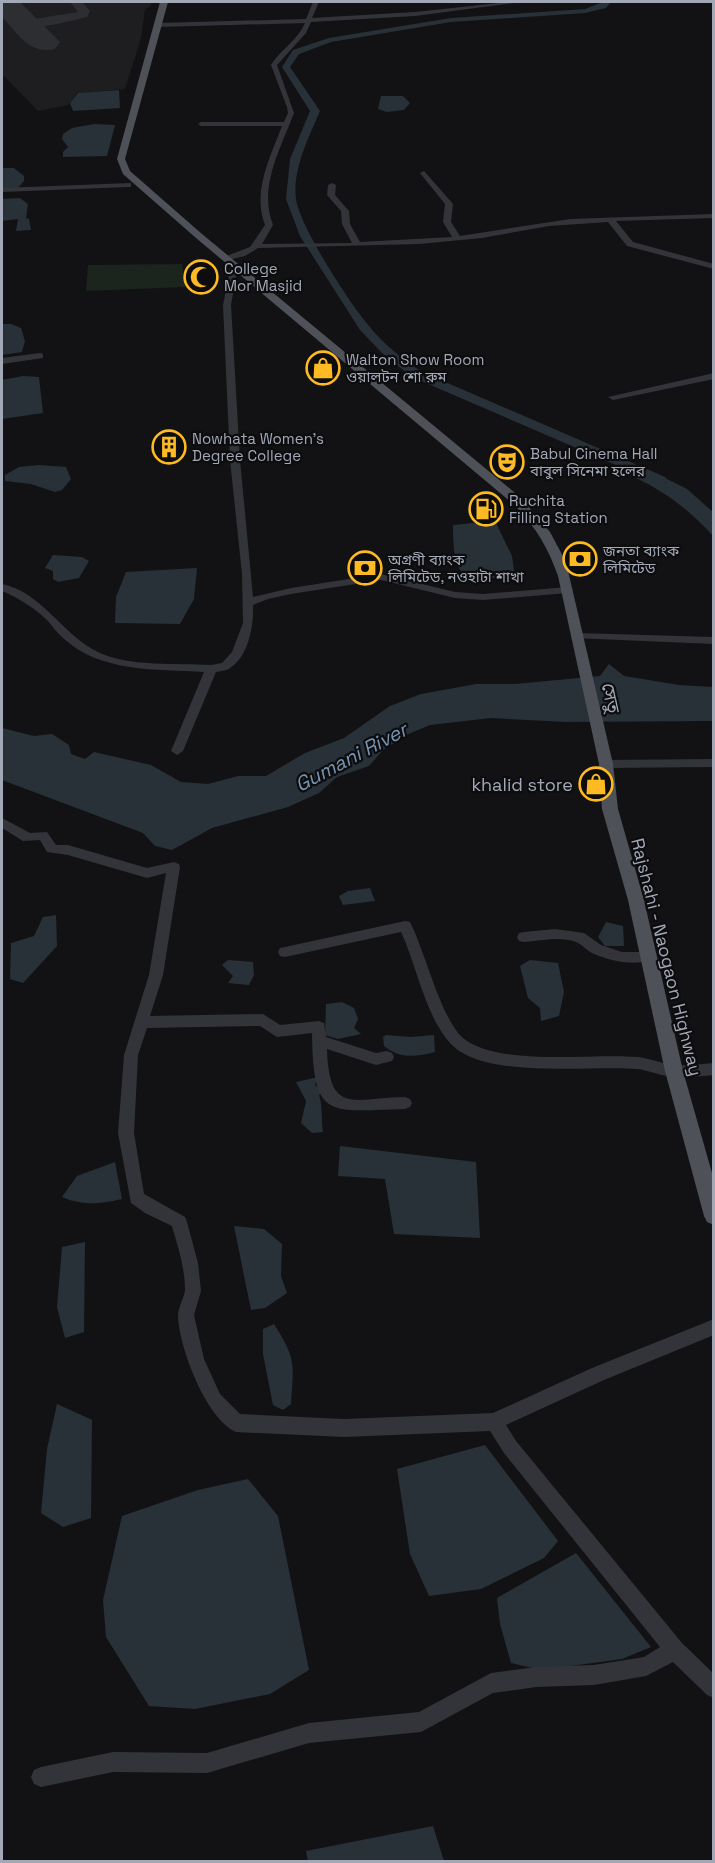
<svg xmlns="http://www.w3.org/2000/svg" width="715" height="1863" font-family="'Space Grotesk','Noto Sans Bengali',sans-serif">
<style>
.built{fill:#1e1e21}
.green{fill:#1c241e}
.water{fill:#283138}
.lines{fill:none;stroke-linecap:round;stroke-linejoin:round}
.river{fill:#283138;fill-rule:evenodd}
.taxiway{fill:#2d2e32;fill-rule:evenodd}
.runway{fill:#2d2e32;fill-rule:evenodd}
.minor{fill:#333439;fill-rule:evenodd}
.major{fill:#4f5159;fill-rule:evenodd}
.labels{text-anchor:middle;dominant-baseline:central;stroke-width:4.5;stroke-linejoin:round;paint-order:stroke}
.far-poi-label{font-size:15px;fill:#a3a8b6;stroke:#0d0d0f;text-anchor:start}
.street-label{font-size:18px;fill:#a3a8b6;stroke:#0d0d0f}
.poi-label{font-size:18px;fill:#a3a8b6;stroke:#0d0d0f;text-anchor:end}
.water-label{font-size:20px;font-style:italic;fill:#7795b3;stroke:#0d0d0f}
</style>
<rect width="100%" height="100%" fill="#121214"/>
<path class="built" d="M2,2h150l-2,5 -5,2 -4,29 -16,51 -48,4 -9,12 -30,6 -36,-37z"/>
<path class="green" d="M182,264l3,23 -99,4 2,-26z"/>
<g class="water">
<path d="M119,90l1,18 -47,3 -3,-8 8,-10z"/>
<path d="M381,96h22l7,7 -6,7 -17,2 -9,-3z"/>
<path d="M94,124l21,1 -8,31 -44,1v-5l5,-5 -6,-8 1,-5 9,-6z"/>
<path d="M2,168h12l10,8v5l-6,7 -16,1z"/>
<path d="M20,198l8,6 -2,14 3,1 2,11 -15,1 2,-12 -16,2v-22z"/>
<path d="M2,324h9l10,4 4,13 -3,11 -20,3z"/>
<path d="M23,376l16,1 4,36 -41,6v-39z"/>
<path d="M39,465l27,2 5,12 -9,11 -7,2 -24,-8 -26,-3v-6l14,-8z"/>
<path d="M649,470l38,19 26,23v24c-24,-27 -55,-50 -89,-63z"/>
<path d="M495,521l17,35 3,21c-52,2 -62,7 -62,-52z"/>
<path d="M53,555l29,2 7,4 -10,17 -21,4 -5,-3v-8l-8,-3z"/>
<path d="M197,568l-3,31 -14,25 -65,-1 1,-26 10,-25z"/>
<path d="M609,664l15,12 55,9 34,2v34l-147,1 -75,-4 -61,7 -24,10 -23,15 -14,16 -32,11 -18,16 -31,14 -76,21 -40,22 -17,-4 -12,-13 -141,-53v-52l32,8 18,-2 17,11 2,9 14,5 9,-7 57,13 30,17 27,2 30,-8h28l39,-23 39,-15 46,-32 31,-12 55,-10h39l85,-8z"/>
<path d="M370,888l5,13 -32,4 -4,-9 9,-5z"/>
<path d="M56,915l1,31 -34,37 -13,-4 1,-36 23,-7 9,-19z"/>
<path d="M606,922l17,4 1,20h-19l-7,-9z"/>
<path d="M228,960l25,2 1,13 -5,10 -21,-2 5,-7 -11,-11z"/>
<path d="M530,960l28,3 6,29 -5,24 -18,5 -1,-13 -12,-10 -8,-32z"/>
<path d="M342,1002l12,6 4,11 -4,9 7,6 -23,5 -13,-4 1,-31z"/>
<path d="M386,1035l25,2 23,-2 1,17c-19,5 -35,7 -51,-6l-1,-9z"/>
<path d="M318,1077l-3,8 8,7 -4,3c4,12 2,24 4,37l-11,1 -11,-10 5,-22 -10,-19z"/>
<path d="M340,1146l136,16 4,76 -86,-4 -9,-55 -47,-3z"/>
<path d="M115,1162l7,37c-21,5 -39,7 -60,-2l15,-21z"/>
<path d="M234,1226l30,3 18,15 -1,32 6,17 -22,15 -14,2z"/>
<path d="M85,1242l-1,90 -19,6 -8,-31 5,-60z"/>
<path d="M274,1324c22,35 20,39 17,80l-8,6 -10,-5 -10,-51v-25z"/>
<path d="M57,1404l35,16 -1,98 -28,9 -22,-14 6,-64z"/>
<path d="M485,1445l73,96 -14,17 -63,31 -52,7 -19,-42 -13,-85z"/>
<path d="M248,1479l30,37 31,154 -39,24 -75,15 -46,-3 -43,-69 -3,-37 19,-84 76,-26z"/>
<path d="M576,1553l75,94 -29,12 -81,11 -30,-7 -11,-39 -3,-26z"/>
<path d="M433,1826l11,35h-136l-2,-10z"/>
</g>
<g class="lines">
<path class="river" d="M603,2h8l-5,6 -21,5 -134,9 -120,20 -32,12 -9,13 30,44c-11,26 -28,59 -24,88 3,26 54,105 73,127 14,18 33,32 51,45l245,106 2,3 -2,3 -5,1 -248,-107 -30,-24 -22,-23 -60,-94 -14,-37 4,-40 20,-48 -28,-44 11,-17 36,-12 122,-20 134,-9z"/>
<g class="taxiway">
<path d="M2,2h13l-2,2 -9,2z"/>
<path d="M70,2h12l8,9 -3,6c-15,3 -56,16 -68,6 4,-3 48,-9 59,-11z"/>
</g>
<path class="runway" d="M2,2h18l40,40 -5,7c-25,6 -37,-15 -53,-32z"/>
<g class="minor">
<path d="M313,2h6l-7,16 103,-6 93,-10h14l-107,14 -104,6 -5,11 -29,32 17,48c-13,35 -36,74 -21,112l-11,19 90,-1 -10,-19 -1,-13 -14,-16 1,-10 4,-2 4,2 -1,10 14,16 1,13 10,18 92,-5 -9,-15 2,-18 -25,-31 4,-2 29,33 -2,18 9,14 110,-17 144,-5v4l-98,3 17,21 81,22v5l-87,-23 -19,-24 -59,4 -67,12 -63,6 -161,4 -13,8 -21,5v-4l26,-10 15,-22c-13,-34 5,-67 17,-99h-81l-3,-2 3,-2h83l4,-9 -1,-6 -16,-42c10,-16 27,-25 34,-42l-147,4 -3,-2 3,-2 148,-4z"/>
<path d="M131,183v4h-3l-126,5v-4z"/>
<path d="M230,269l7,2 -6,34 9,155 13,137 38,-9 90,-14 74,18 28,2 85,-7 5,3 -5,3 -85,7 -28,-2 -74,-18 -90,14 -23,5 -15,6c1,19 -4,51 -23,63 -3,3 -10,3 -14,4l-33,79 -6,4 -6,-4 33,-79c-48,-3 -103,1 -141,-34 -6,-5 -10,-11 -15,-17 -12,-12 -31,-24 -46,-30v-7c40,8 60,51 96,68 29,15 80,11 113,13l11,-2 10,-11 11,-29 -1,-49 -12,-114 -7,-155z"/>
<path d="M40,353l3,1v4l-41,6v-6z"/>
<path d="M714,373v6l-101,21 -5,-3z"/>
<path d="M577,633l137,4v7l-141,-6 -2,-2z"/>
<path d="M714,759v8l-108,1 -6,-4 6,-4z"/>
<path d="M2,818l28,15 17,-1 9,13h12l79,23 27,-6 5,2 1,3 -17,108 -13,41 113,-2 17,11 39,-4 5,2 2,14 50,16 11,-2 5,2 2,4 -2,4 -16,4 -49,-16c2,67 26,49 78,48l5,2 2,4 -2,4 -5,2c-76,2 -92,12 -93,-76l-35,4 -17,-11 -113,2 -9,27 -4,78 10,61 41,23 2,5 11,41 3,28 -7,24 10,44 16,35 20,20 104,5 149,-6 99,-45 122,-49v16l-110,45 -98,45 10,16 166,202 32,31v24l-7,-3 -34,-33 -27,14 -52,9 -58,2 -43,6 -72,39 -112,11 -102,30 -94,-1 -72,15 -7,-3 -3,-7 3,-7 7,-3 72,-15 94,1 102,-30 110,-11 72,-39 45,-6 58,-2 50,-8 16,-10 -156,-194 -14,-22 -146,6 -108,-5c-30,-13 -57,-85 -58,-116 0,-9 6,-17 7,-26 0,-22 -7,-43 -13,-64l-27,-13 -14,-10 -13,-70 6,-78 25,-80 17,-102 -19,5 -79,-23 -21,-3 -7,-12 -17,1 -21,-13z"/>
<path d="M405,921l5,1c15,29 31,97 53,116 35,29 129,15 174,19 11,1 21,5 31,7 15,3 30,0 46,-1v12c-16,1 -31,4 -46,1 -10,-1 -20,-6 -31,-7 -46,-4 -152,11 -186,-25 -26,-28 -34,-78 -50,-112l-116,25 -5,-1 -2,-4 2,-4 5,-1z"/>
<path d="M555,929l29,4 17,12 21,7h30l2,4 -2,4c-19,6 -43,1 -60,-7 -6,-3 -10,-9 -16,-11 -15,-6 -36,-1 -52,0l-5,-1 -2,-4 2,-4 5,-1z"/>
</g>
<path class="major" d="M160,2h8l-43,157 5,12 72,63 318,263 30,35 16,30 47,202 5,45 26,91 39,171 31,109v45l-7,-3 -3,-6 -39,-145 -37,-171 -26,-91 -3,-45 -41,-188c-10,-29 -24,-52 -46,-73l-316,-265 -73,-64 -6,-15z"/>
</g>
<defs>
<symbol id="mosque-ring" viewBox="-11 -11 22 22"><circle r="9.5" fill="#0d0d0f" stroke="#fdba22" stroke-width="1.5"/><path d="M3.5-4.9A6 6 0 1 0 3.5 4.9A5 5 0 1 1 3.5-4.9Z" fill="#fdba22"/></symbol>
<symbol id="shop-ring" viewBox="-11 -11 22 22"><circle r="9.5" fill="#0d0d0f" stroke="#fdba22" stroke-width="1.5"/><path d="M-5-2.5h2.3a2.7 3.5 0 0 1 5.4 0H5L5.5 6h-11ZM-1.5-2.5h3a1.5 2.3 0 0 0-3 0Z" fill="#fdba22"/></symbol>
<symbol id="building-ring" viewBox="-11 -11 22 22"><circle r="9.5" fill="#0d0d0f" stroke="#fdba22" stroke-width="1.5"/><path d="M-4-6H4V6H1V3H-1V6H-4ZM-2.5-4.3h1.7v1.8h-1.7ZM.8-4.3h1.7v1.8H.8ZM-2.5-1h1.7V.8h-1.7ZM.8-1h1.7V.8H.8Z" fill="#fdba22"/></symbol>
<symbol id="theatre-ring" viewBox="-11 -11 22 22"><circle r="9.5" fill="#0d0d0f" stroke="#fdba22" stroke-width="1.5"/><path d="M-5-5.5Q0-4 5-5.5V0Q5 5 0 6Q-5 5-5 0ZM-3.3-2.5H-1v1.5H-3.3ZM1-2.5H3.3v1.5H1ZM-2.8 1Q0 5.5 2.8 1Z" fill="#fdba22"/></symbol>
<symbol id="fuel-ring" viewBox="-11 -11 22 22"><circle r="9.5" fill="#0d0d0f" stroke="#fdba22" stroke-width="1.5"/><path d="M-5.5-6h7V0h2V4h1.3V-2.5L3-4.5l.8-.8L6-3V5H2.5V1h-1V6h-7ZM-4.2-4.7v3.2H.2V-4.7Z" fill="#fdba22"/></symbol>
<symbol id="bank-ring" viewBox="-11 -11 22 22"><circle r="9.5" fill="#0d0d0f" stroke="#fdba22" stroke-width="1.5"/><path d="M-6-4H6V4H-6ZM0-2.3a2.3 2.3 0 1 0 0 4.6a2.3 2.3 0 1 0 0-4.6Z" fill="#fdba22"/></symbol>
</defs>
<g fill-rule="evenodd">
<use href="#mosque-ring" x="182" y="258" width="38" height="38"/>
<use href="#shop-ring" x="304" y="349" width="38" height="38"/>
<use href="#building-ring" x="150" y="428" width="38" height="38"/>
<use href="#theatre-ring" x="488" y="443" width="38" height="38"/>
<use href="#fuel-ring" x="467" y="490" width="38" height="38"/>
<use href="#bank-ring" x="561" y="540" width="38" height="38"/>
<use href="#bank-ring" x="346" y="549" width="38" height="38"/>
<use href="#shop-ring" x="577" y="765" width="38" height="38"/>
</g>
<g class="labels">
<g class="far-poi-label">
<text x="224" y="268">College<tspan x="224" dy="17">Mor Masjid</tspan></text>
<text x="346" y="359">Walton Show Room<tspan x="346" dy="17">ওয়ালটন শো রুম</tspan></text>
<text x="192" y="438">Nowhata Women's<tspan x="192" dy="17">Degree College</tspan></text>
<text x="530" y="453">Babul Cinema Hall<tspan x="530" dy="17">বাবুল সিনেমা হলের</tspan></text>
<text x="509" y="500">Ruchita<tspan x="509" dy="17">Filling Station</tspan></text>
<text x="603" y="550">জনতা ব্যাংক<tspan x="603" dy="17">লিমিটেড</tspan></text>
<text x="388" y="559">অগ্রণী ব্যাংক<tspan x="388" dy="17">লিমিটেড, নওহাটা শাখা</tspan></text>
</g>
<g class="street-label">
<text transform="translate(611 698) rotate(78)">সেতু</text>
<text transform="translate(667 957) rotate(76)">Rajshahi - Naogaon Highway</text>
</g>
<g class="poi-label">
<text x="573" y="784">khalid store</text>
</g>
<g class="water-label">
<text transform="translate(351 757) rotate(-28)">Gumani River</text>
</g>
</g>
<rect width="715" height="1863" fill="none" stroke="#a3a8b6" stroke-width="6"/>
</svg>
